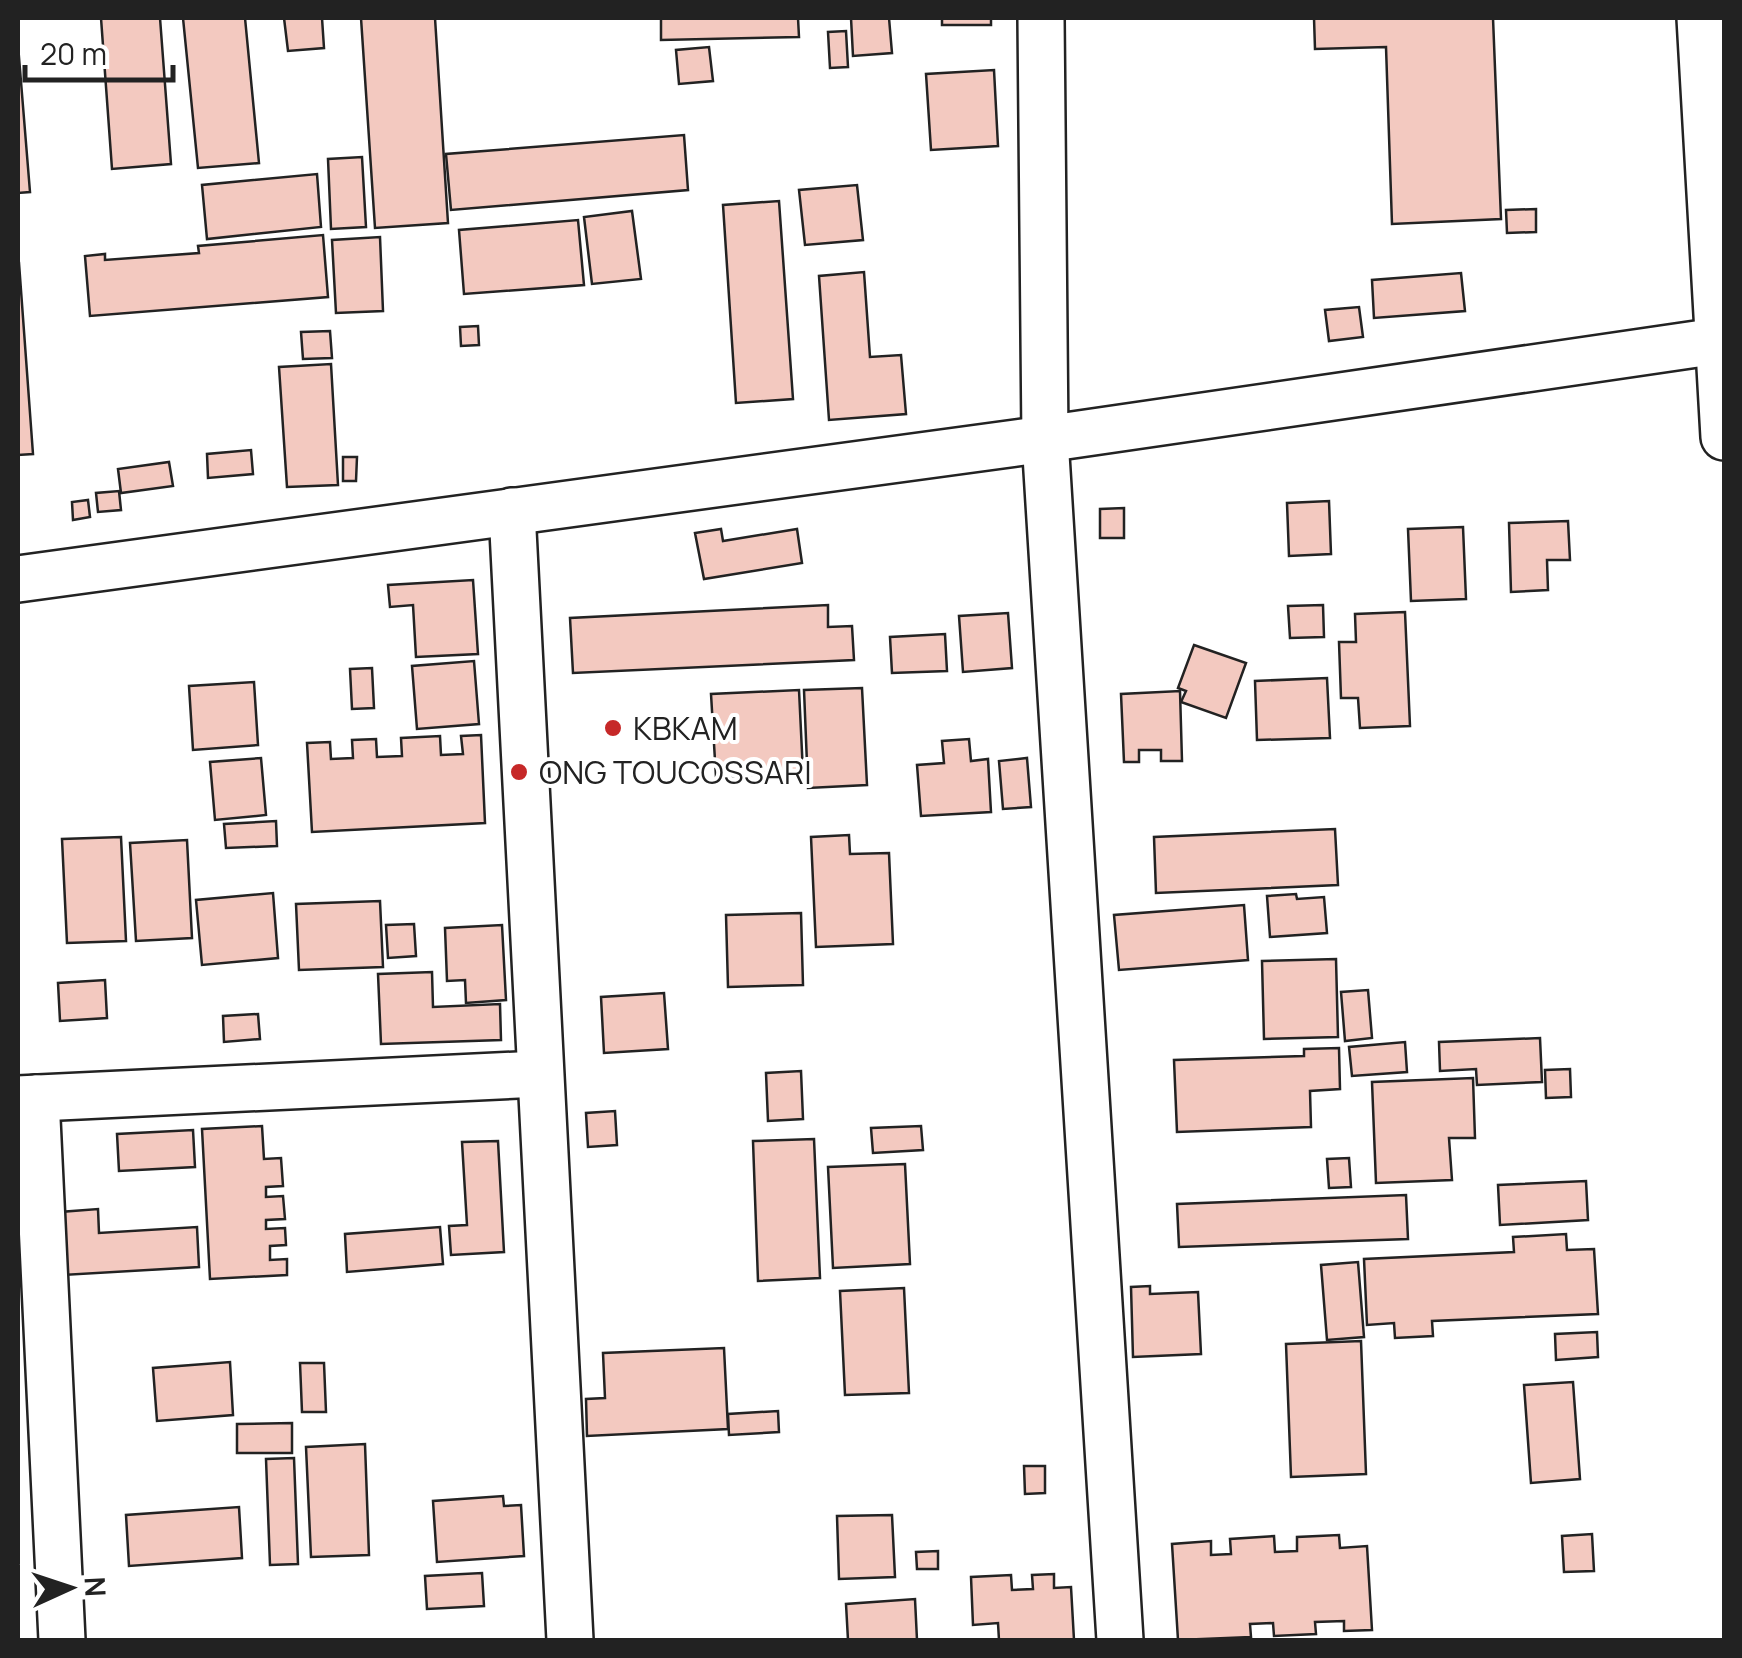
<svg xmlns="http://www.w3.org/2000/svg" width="1742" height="1658" font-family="Manrope,sans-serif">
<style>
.building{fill:#f3c9c0;stroke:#222;stroke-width:2.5}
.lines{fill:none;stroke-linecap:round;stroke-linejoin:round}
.street-casing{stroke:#222;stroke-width:50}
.street{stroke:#fff;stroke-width:45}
.poi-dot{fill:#c62828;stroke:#fff;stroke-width:4}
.labels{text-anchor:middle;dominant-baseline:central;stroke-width:8;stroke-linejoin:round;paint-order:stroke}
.poi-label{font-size:32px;fill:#222;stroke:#fff;text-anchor:start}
</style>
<rect width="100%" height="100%" fill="#fff"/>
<g class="building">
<path d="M101,18h59l11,146 -59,5z"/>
<path d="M183,18h62l14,145 -61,5z"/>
<path d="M284,18h38l2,30 -36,3z"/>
<path d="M361,18h74l13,205 -73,5z"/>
<path d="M661,18h137l1,19 -138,3z"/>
<path d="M851,18h38l3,35 -39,3z"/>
<rect x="942" y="18" width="49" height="7"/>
<path d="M1314,18h179l8,201 -109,5 -6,-177 -71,2z"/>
<path d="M846,31l2,36 -18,1 -2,-36z"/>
<path d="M18,45l12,147 -12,1z"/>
<path d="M709,47l4,34 -34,3 -3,-34z"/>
<path d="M994,70l4,76 -67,4 -5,-76z"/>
<path d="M684,135l4,55 -237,20 -5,-56z"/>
<path d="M362,157l4,70 -35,2 -3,-70z"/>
<path d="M317,174l4,53 -114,12 -5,-54z"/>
<path d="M857,185l6,55 -58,5 -6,-55z"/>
<path d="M779,201l14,198 -57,4 -13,-198z"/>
<path d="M1536,209v23l-29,1 -1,-23z"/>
<path d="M632,211l9,68 -49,5 -8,-67z"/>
<path d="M578,220l6,65 -120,9 -5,-64z"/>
<path d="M323,235l5,62 -238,19 -5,-60 20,-2v6l94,-7 -1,-7z"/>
<path d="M380,237l3,74 -47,2 -4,-73z"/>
<path d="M19,263l14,191 -15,1v-192z"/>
<path d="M864,272l6,85 31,-2 5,59 -77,6 -10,-144z"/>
<path d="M1461,273l4,38 -91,7 -2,-38z"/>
<path d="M1359,307l4,30 -34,4 -4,-31z"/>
<path d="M478,326l1,19 -18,1 -1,-19z"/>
<path d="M330,331l2,27 -29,1 -2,-27z"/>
<path d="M331,364l7,121 -51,2 -8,-120z"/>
<path d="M251,450l2,24 -45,4 -1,-24z"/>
<path d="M343,457h14l-1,24h-13z"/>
<path d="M169,462l4,24 -52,7 -3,-24z"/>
<path d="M119,491l2,19 -23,2 -2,-19z"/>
<path d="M88,500l2,17 -17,3 -1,-18z"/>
<path d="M1329,501l2,53 -42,2 -2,-53z"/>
<path d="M1124,508v30h-24v-29z"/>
<path d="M1568,521l2,39h-23l1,30 -37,2 -2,-69z"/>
<path d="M1463,527l3,72 -55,2 -3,-72z"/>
<path d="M721,529l2,12 74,-12 5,34 -98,16 -9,-46z"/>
<path d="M473,580l5,74 -62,3 -3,-52 -23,2 -2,-22z"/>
<path d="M828,605v22l24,-1 2,34 -281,13 -3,-55z"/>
<path d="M1323,605l1,32 -34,1 -2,-32z"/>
<path d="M1405,612l5,114 -50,2 -2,-30h-17l-2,-56h17l-1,-28z"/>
<path d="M1008,613l4,55 -49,4 -4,-56z"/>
<path d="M945,634l2,37 -55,2 -2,-36z"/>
<path d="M1194,645l52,18 -20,55 -45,-16 5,-11 -8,-3z"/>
<path d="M474,661l5,63 -62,5 -5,-63z"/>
<path d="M372,668l2,40 -22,1 -2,-40z"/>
<path d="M1327,678l3,60 -73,2 -2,-59z"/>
<path d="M254,682l4,63 -65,5 -4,-64z"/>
<path d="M862,688l5,97 -59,3 -4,-98z"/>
<path d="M799,690l4,83 -87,4 -5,-83z"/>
<path d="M1180,691l2,70h-21v-11h-22v12h-15l-3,-68z"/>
<path d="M481,735l4,88 -173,9 -5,-89 23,-1 1,17 22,-1 -1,-18 24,-1 1,18 25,-1 -1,-18 39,-2 1,19 22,-1 -2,-18z"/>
<path d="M969,739l2,22 17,-2 3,53 -70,4 -4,-51 27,-2 -2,-22z"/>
<path d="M261,758l5,57 -51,5 -5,-58z"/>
<path d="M1027,758l4,49 -28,2 -4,-48z"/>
<path d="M276,821l1,25 -51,2 -2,-24z"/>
<path d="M1335,829l3,56 -182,8 -2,-56z"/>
<path d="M849,835l1,19 39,-1 4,91 -77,3 -5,-110z"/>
<path d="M121,837l5,104 -59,2 -5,-104z"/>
<path d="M187,840l5,98 -56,3 -6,-98z"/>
<path d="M273,893l5,65 -76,7 -6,-65z"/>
<path d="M1296,894l1,5 27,-2 3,36 -57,4 -3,-41z"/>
<path d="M380,901l3,66 -84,3 -3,-66z"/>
<path d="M1244,905l4,55 -129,10 -5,-55z"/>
<path d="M801,913l2,72 -75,2 -2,-72z"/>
<path d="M414,924l2,32 -28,2 -2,-33z"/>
<path d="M502,925l4,75 -40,3 -1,-23 -18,1 -2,-53z"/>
<path d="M1336,959l2,78 -74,2 -2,-78z"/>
<path d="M432,972l1,35 67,-3 1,36 -120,4 -3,-70z"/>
<path d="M105,980l2,38 -47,3 -2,-38z"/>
<path d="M1368,990l4,48 -27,3 -4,-49z"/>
<path d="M664,993l4,56 -64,4 -3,-56z"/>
<path d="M258,1014l2,25 -36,3 -1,-26z"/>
<path d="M1540,1038l2,44 -65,3 -1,-16 -36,2 -1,-29z"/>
<path d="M1405,1042l2,30 -55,4 -3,-29z"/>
<path d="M1339,1048l1,41 -30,2 1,36 -134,5 -3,-72 130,-4v-7z"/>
<path d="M1570,1069l1,28 -25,1 -1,-28z"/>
<path d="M801,1071l2,48 -35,2 -2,-48z"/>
<path d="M1473,1078l2,60h-26l3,42 -76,3 -4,-101z"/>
<path d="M615,1111l2,34 -29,2 -2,-34z"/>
<path d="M262,1126l2,33 17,-1 2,28 -17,1v10l17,-1 2,23 -19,1v9l19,-1 1,17 -16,1v14l17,-1v16l-77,4 -8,-150z"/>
<path d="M921,1126l2,24 -50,3 -2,-25z"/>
<path d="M193,1130l2,37 -76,4 -2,-37z"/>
<path d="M814,1139l6,139 -62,3 -5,-140z"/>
<path d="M498,1141l6,111 -53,3 -2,-29 18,-1 -5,-83z"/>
<path d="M1349,1158l2,29 -22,1 -2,-29z"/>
<path d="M905,1164l5,100 -77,4 -5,-101z"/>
<path d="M1586,1181l2,39 -88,5 -2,-40z"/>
<path d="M1406,1195l2,44 -229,8 -2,-43z"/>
<path d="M98,1209l1,24 98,-6 2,40 -136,8 -3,-63z"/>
<path d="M440,1227l3,37 -96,8 -2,-38z"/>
<path d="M1566,1234l1,16 27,-1 4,65 -166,7 1,15 -38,2 -1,-15 -27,2 -3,-66 150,-7 -1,-15z"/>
<path d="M1358,1262l6,75 -37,3 -6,-75z"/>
<path d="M1150,1286v8l48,-2 3,62 -68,3 -2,-70z"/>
<path d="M904,1288l5,105 -64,2 -5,-104z"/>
<path d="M1597,1332l1,25 -42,3 -1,-26z"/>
<path d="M1361,1341l5,133 -75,3 -5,-133z"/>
<path d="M724,1348l4,81 -141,7 -1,-37 19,-1 -2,-45z"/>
<path d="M230,1362l3,53 -76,6 -4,-53z"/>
<path d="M300,1363h24l2,49h-24z"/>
<path d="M1573,1382l7,97 -49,4 -7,-98z"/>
<path d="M778,1411l1,21 -50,3 -1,-21z"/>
<path d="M292,1423v30h-55v-29z"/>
<path d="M365,1444l4,111 -58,2 -5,-110z"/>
<path d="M294,1458l4,106 -28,1 -4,-106z"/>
<path d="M1024,1466h21v27l-20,1z"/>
<path d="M503,1496l1,10 17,-1 3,51 -87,6 -4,-61z"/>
<path d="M239,1507l3,51 -113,8 -3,-51z"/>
<path d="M892,1515l3,62 -56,2 -2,-63z"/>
<path d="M1592,1534l2,37 -30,1 -2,-36z"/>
<path d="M1339,1535l1,13 27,-2 5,84 -28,1v-10l-29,1 1,12 -42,2 -1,-13 -23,1 1,13 -73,3 -6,-96 39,-3v14l20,-1 -1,-15 44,-3 1,16 22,-1v-14z"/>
<path d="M938,1551v18h-21l-1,-17z"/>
<path d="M482,1573l2,33 -57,3 -2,-33z"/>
<path d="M1054,1574v14l17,-1 3,53h-75l-1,-17 -25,2 -2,-48 40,-2 1,15 21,-1 -1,-14z"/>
<path d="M915,1599l2,41h-69l-2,-36z"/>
</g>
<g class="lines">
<defs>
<g id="street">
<path d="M1041,18l4,421 75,1201"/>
<path d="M1700,18l24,419"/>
<path d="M512,511l58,1129"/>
<path d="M18,579l1027,-140 679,-99"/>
<path d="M36,1098l26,542"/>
<path d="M18,1099l521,-25"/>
</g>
</defs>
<use href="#street" class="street-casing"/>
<use href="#street" class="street"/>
</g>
<g class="poi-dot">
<circle cx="613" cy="728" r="10"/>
<circle cx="519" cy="772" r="10"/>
</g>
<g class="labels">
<g class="poi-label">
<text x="633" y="728">KBKAM</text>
<text x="539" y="772">ONG TOUCOSSARI</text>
</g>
</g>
<rect width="1742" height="1658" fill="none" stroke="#222222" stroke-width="40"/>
<g transform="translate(70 1588) rotate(87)" stroke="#ffffff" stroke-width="8" paint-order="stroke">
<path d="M0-8L18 38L0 25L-18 38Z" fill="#222222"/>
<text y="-15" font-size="28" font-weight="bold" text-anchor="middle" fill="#222222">N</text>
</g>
<path d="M25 65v15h148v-15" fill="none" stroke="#222222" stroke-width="5"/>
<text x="40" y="65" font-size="30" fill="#222222" stroke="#ffffff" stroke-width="8" paint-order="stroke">20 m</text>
</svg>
